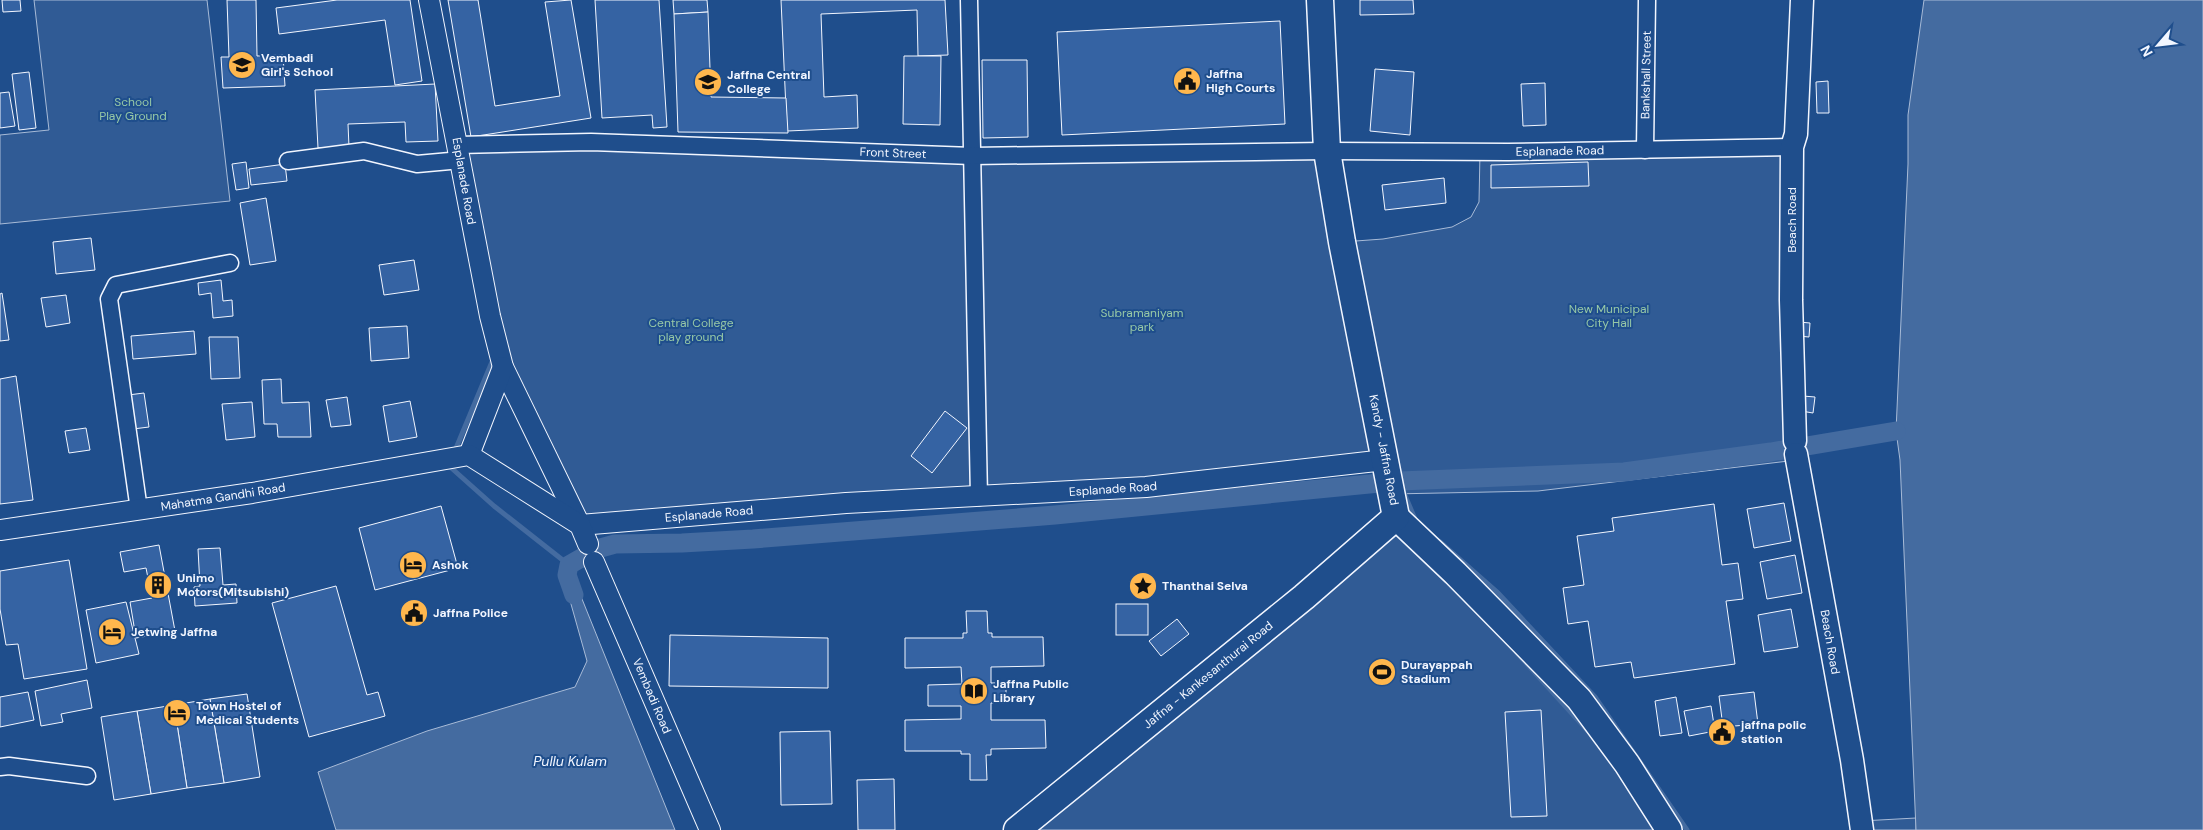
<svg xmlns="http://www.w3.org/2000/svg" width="2203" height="830" font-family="'DM Sans',sans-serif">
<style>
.built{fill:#305b95;stroke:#a8bbd7}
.water{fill:#446ba0;stroke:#a8bbd7}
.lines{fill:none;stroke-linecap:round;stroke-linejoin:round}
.stream{stroke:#446ba0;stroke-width:5}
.canal{stroke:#446ba0;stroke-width:19}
.building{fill:#3563a3;stroke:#f2f6ff}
.minor-casing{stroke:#f2f6ff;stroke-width:19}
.tertiary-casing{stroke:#f2f6ff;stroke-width:22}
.secondary-casing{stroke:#f2f6ff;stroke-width:25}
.primary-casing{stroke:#f2f6ff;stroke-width:28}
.trunk-casing{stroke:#f2f6ff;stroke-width:29}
.minor{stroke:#1f4e8c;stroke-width:16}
.tertiary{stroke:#1f4e8c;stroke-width:20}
.secondary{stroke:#1f4e8c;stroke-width:22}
.primary{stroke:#1f4e8c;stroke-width:25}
.trunk{stroke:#1f4e8c;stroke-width:26}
.labels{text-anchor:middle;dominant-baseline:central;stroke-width:4;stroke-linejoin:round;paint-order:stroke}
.poi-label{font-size:12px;font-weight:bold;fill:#f2f6ff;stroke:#1f4e8c;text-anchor:start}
.street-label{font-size:12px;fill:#f2f6ff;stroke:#1f4e8c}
.park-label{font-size:12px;fill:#97c8a6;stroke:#1f4e8c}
.water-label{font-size:14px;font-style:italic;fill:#f2f6ff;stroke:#1f4e8c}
</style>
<rect width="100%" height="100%" fill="#1f4e8c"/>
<g class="built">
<path d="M34,0h173l23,201 -230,23v-89l49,-5z"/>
<path d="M458,145l514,11 355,-5 15,91 41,-3 69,-12 19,-10 8,-15 1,-50 312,-5 5,313 -259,31 -146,3 -7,-34 -805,65 -77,-158z"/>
<path d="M1396,517l183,182 90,131h-652z"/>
<path d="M1916,818v12h-54l-1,-9z"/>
</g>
<g class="water">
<path d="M1924,0h279v830h-287l-16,-370 -4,-29 12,-267v-49z"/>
<path d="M580,594l95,236h-339l-18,-58 109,-41 148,-44 12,-26 -18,-64z"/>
</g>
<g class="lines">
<g class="stream">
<path d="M454,453l40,-96"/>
<path d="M448,465l46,41 75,59"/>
<path d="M1404,493l11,26"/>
<path d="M1440,542l58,51 97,104 92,133"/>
<path d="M1517,653l70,77"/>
</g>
<path class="canal" d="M574,595l-7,-20 2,-10 28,-16 18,-5 67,-1 71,-4 302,-24 345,-34 224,-9 147,-20 125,-21"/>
</g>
<g class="building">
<path d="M2,0h18l1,11 -18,1z"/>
<path d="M227,0h29l1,56 26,-1 2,31 -62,2 -2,-31h8z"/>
<path d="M337,0h73l12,81 -27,4 -10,-65 -106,14 -3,-26z"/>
<path d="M448,0h30l17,106 65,-10 -15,-94 26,-2 20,118 -120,19z"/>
<path d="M595,0h64l8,127 -14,1 -1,-13 -50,3z"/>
<path d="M673,0h34l1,12 -34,2z"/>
<path d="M781,0h164l3,55 -30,1 -1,-46 -96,4 3,83 33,-2 1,33 -71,3z"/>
<path d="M1360,0h53l1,14 -54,1z"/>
<path d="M708,12l3,85 75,1 2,35 -110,-1 -4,-118z"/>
<path d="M1280,21l5,103 -223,11 -5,-103z"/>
<path d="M904,56h37l-1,69 -37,-1z"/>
<path d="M982,60h45l1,77 -45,1z"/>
<path d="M1375,69l39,3 -4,63 -40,-4z"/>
<path d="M29,72l7,56 -17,2 -7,-56z"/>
<path d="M1828,81l1,32h-12l-1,-31z"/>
<path d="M1545,83l1,42 -23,1 -2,-42z"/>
<path d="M435,84l3,57 -32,1 -1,-20 -57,2 1,23 -31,1 -3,-58z"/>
<path d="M9,92l6,34 -15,2v-35z"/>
<path d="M246,162l3,26 -13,2 -4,-26z"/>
<path d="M1588,162l1,24 -98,2v-23z"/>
<path d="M285,164l2,17 -36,4 -2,-16z"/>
<path d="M1444,178l2,25 -61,7 -3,-25z"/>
<path d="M266,198l10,63 -26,4 -10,-62z"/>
<path d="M91,238l4,32 -39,4 -3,-32z"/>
<path d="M414,260l5,30 -35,5 -5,-30z"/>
<path d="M221,280l2,21 9,-1 1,16 -20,2 -2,-25 -12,2 -1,-12z"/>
<path d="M2,293l7,47 -9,1v-47z"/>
<path d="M66,295l4,28 -24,4 -5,-29z"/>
<path d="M1799,322l11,1 -1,14 -11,-1z"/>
<path d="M407,326l2,32 -38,3 -2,-33z"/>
<path d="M194,331l2,23 -63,5 -2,-23z"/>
<path d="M209,337h29l2,41 -29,1z"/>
<path d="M16,376l17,124 -33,4v-125z"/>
<path d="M281,379l1,24 27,-1 2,35h-33l-1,-13h-13l-2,-44z"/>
<path d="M144,393l5,34 -16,2 -5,-34z"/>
<path d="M1803,396l12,1 -2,16 -12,-2z"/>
<path d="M347,397l4,28 -20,2 -5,-27z"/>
<path d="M410,401l7,36 -28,5 -6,-36z"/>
<path d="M252,402l3,35 -29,3 -4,-36z"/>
<path d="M945,411l22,17 -35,45 -21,-17z"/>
<path d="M86,428l4,22 -21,3 -4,-22z"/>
<path d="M1784,503l7,38 -37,7 -7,-39z"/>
<path d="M1714,504l8,61 16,-2 5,36 -17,2 9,63 -101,14 -3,-16 -36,5 -7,-46 -20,3 -5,-36 21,-3 -7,-49 37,-5 -2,-13z"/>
<path d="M441,506l17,62 -83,22 -16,-62z"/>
<path d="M159,545l16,86 -39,7 -6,-36 22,-4 -6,-30 -22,4 -4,-20z"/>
<path d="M220,548l3,37 13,-1 1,19 -42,3 -1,-19 6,-1 -2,-37z"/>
<path d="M1795,555l7,38 -35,6 -7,-37z"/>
<path d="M69,560l18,109 -63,10 -6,-35 -12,1 -6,-36v-38z"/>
<path d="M336,586l31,109 11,-3 7,24 -76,21 -37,-134z"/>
<path d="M126,602l13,52 -43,9 -10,-53z"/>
<rect x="1116" y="604" width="32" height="31"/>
<path d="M1791,609l7,38 -34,5 -6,-37z"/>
<path d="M966,611h21l1,22h4v4h51l1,29 -53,1v16h15v20h-15v17h54l1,28 -55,1v6h-5l1,25h-17v-26h-9v-3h-56v-31l56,-1v-13h-33v-21l34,-1 -1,-17 -56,1v-30h58v-5h4z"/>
<path d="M1177,619l12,15 -28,22 -12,-15z"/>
<path d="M670,635l158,3v50l-159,-2z"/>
<path d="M87,680l5,28 -31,6 2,8 -22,4 -6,-35z"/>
<path d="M28,692l6,28 -34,7v-30z"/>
<path d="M1754,692l4,32 -35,3 -4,-31z"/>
<path d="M247,694l13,83 -36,6 -14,-84z"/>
<path d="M1676,697l6,36 -22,3 -5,-35z"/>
<path d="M210,699l14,84 -37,5 -13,-83z"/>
<path d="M174,705l13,83 -36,6 -14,-83z"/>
<path d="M1711,706l4,25 -26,5 -5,-25z"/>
<path d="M1541,710l6,106 -36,1 -6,-105z"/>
<path d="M137,711l14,83 -37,6 -13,-83z"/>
<path d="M830,731l2,73 -51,1 -1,-73z"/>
<path d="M894,779l1,51h-37l-1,-50z"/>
</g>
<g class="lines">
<defs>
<g id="minor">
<path d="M969,0l10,497"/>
<path d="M458,145l133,-3 381,14 355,-5 181,1 284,-5"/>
<path d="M1645,150l2,-150"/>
<path d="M288,161l76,-10 53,13 44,-4"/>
<path d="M139,510l-30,-211 7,-14 114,-22"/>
<path d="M0,767l9,-1 78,10"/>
</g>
<g id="tertiary">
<path d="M429,0l61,316 13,51 77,158 266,-22 300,-16 239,-27"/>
<path d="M469,455l34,-88"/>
<path d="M0,530l252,-37 217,-38 111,70 8,19"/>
<path d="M594,562l116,268"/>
</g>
<g id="secondary">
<path d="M1795,441l-4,-141 1,-153 4,-13 6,-134"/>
<path d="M1796,454l56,306 10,70"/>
</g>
<path id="primary" d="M1396,517l59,56 124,126 48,65 42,66"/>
<path id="trunk" d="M1017,830l287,-233 92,-80 -54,-275 -15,-91 -7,-151"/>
</defs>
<use href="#minor" class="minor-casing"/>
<use href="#tertiary" class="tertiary-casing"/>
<use href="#secondary" class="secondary-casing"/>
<use href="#primary" class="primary-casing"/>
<use href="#trunk" class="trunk-casing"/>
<use href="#minor" class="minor"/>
<use href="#tertiary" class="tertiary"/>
<use href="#secondary" class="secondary"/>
<use href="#primary" class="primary"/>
<use href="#trunk" class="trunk"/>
</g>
<defs>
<symbol id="school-disc" viewBox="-11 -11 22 22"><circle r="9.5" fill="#ffb74d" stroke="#1f4e8c"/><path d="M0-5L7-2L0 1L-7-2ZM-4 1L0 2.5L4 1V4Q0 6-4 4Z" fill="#111"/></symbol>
<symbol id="civic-disc" viewBox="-11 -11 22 22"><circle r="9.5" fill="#ffb74d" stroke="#1f4e8c"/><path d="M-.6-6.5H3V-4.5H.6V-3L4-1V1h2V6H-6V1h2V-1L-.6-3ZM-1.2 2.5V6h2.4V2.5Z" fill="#111"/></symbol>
<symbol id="hotel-disc" viewBox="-11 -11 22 22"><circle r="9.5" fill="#ffb74d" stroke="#1f4e8c"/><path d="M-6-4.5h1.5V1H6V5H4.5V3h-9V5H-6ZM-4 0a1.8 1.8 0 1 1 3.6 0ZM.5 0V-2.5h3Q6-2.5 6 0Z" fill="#111"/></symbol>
<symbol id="building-disc" viewBox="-11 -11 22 22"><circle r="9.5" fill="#ffb74d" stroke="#1f4e8c"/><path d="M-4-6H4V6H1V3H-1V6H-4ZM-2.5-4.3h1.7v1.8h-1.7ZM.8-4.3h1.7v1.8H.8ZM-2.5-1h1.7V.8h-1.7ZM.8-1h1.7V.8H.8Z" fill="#111"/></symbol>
<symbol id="sight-disc" viewBox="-11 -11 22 22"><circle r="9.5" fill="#ffb74d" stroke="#1f4e8c"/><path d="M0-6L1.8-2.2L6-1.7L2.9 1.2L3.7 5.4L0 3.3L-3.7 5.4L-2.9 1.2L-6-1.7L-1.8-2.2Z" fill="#111"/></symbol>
<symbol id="stadium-disc" viewBox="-11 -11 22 22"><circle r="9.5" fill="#ffb74d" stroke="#1f4e8c"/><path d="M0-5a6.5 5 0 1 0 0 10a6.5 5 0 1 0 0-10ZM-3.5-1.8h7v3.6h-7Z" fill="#111"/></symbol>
<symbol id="library-disc" viewBox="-11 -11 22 22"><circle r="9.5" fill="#ffb74d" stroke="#1f4e8c"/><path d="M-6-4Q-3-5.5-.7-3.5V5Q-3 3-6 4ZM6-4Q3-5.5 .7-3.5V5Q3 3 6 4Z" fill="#111"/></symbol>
</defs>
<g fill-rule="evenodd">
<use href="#school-disc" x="226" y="49" width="32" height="32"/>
<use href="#civic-disc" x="1171" y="65" width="32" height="32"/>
<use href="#school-disc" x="692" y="66" width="32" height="32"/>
<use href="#hotel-disc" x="397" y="549" width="32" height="32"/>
<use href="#building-disc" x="142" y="569" width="32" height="32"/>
<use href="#sight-disc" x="1127" y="570" width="32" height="32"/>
<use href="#civic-disc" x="398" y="597" width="32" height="32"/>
<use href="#hotel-disc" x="96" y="616" width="32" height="32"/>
<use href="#stadium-disc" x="1366" y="656" width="32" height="32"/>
<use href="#library-disc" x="958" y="675" width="32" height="32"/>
<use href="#hotel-disc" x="161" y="697" width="32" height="32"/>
<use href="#civic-disc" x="1706" y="716" width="32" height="32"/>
</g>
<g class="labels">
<g class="poi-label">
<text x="261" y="58">Vembadi<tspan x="261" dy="14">Girl's School</tspan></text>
<text x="1206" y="74">Jaffna<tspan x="1206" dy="14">High Courts</tspan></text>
<text x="727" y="75">Jaffna Central<tspan x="727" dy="14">College</tspan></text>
<text x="432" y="565">Ashok</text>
<text x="177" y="578">Unimo<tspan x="177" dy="14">Motors(Mitsubishi)</tspan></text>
<text x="1162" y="586">Thanthai Selva</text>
<text x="433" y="613">Jaffna Police</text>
<text x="131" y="632">Jetwing Jaffna</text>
<text x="1401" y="665">Durayappah<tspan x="1401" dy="14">Stadium</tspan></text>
<text x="993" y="684">Jaffna Public<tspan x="993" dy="14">Library</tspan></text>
<text x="196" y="706">Town Hostel of<tspan x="196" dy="14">Medical Students</tspan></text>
<text x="1741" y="725">jaffna polic<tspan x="1741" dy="14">station</tspan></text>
</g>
<g class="street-label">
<text transform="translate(1646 75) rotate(-89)">Bankshall Street</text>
<text transform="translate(1560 151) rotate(-1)">Esplanade Road</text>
<text transform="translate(893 153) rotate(2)">Front Street</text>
<text transform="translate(464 181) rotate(80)">Esplanade Road</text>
<text transform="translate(1792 220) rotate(-90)">Beach Road</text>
<text transform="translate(1384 450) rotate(79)">Kandy - Jaffna Road</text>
<text transform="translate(1113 489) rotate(-4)">Esplanade Road</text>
<text transform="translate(223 497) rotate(-9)">Mahatma Gandhi Road</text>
<text transform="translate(709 514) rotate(-5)">Esplanade Road</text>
<text transform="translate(1830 642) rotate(80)">Beach Road</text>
<text transform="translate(1208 675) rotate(-39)">Jaffna - Kankesanthurai Road</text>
<text transform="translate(652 696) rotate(67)">Vembadi Road</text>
</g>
<g class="park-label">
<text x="133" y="102">School<tspan x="133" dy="14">Play Ground</tspan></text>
<text x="1609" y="309">New Municipal<tspan x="1609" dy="14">City Hall</tspan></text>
<text x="1142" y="313">Subramaniyam<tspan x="1142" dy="14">park</tspan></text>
<text x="691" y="323">Central College<tspan x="691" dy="14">play ground</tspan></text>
</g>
<g class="water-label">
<text x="570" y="761">Pullu Kulam</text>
</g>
</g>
<g transform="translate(2158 45) rotate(242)" stroke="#1f4e8c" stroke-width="4" paint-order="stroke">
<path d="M0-4L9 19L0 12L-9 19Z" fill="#f2f6ff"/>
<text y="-8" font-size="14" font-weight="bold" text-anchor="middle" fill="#f2f6ff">N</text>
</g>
</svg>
